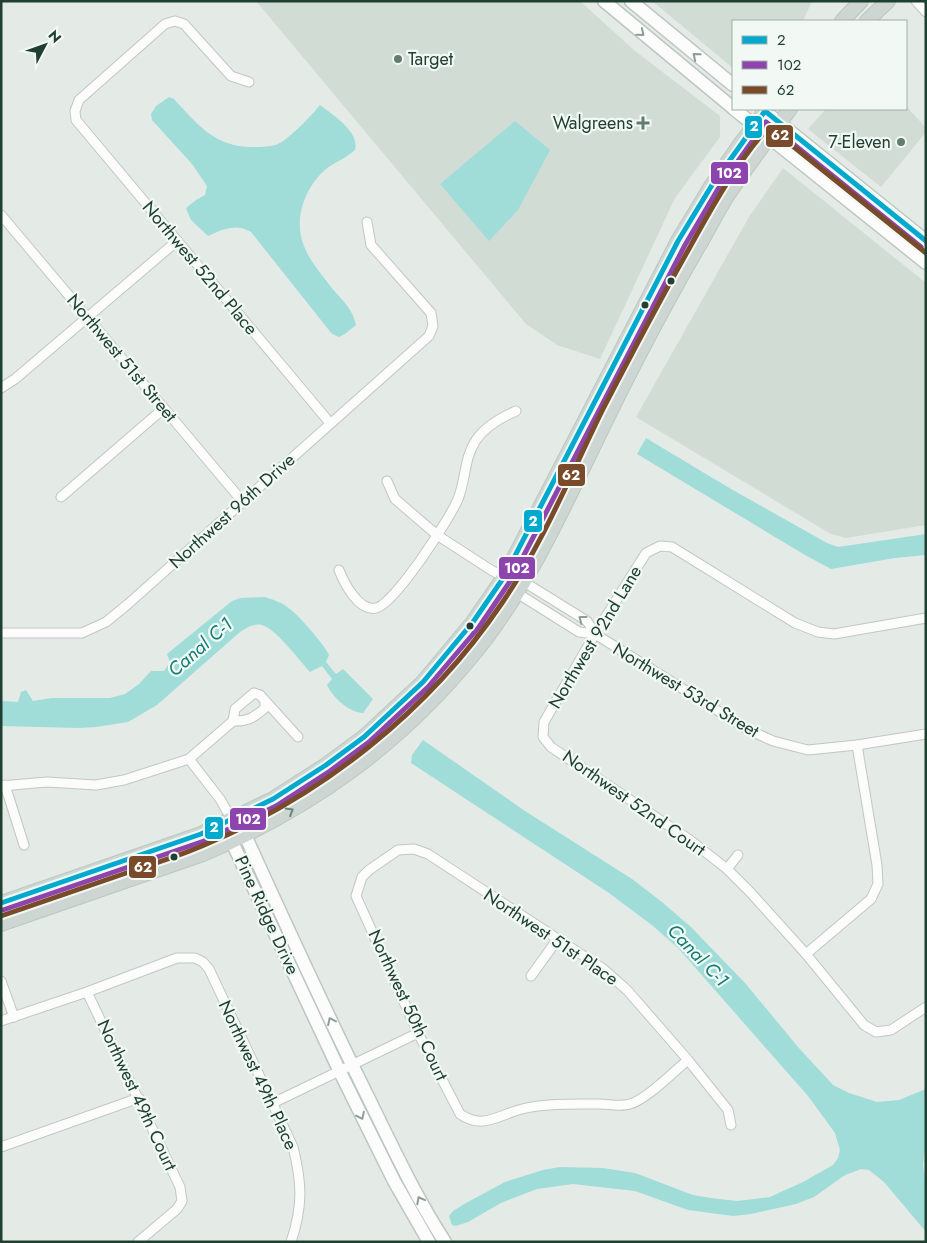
<svg xmlns="http://www.w3.org/2000/svg" width="927" height="1243" font-family="Jost,sans-serif">
<style>
.built{fill:#d1dcd5}
.water{fill:#a0ddd9}
.lines{fill:none;stroke-linecap:round;stroke-linejoin:round}
.street-casing{stroke:#c1c7c3;stroke-width:11}
.secondary-casing{stroke:#bdc6c1;stroke-width:15}
.primary-casing{stroke:#bcc7c1;stroke-width:16}
.street{stroke:#fbfcfb;stroke-width:9}
.secondary{stroke:#fbfcfb;stroke-width:12}
.primary{stroke:#cdd6d2;stroke-width:14}
.bus-1-casing{stroke:#f2f9f4;stroke-width:9}
.bus-2-casing{stroke:#f2f9f4;stroke-width:9}
.bus-3-casing{stroke:#f2f9f4;stroke-width:9}
.bus-1{stroke:#00a9ce;stroke-width:5}
.bus-2{stroke:#8e44ad;stroke-width:5}
.bus-3{stroke:#7a4b2a;stroke-width:5}
.oneway{stroke:#8d9e96}
.oneway2{stroke:#6d8479}
.poi-dot{fill:#647c70;stroke:#f2f9f4;stroke-width:2}
.bus-dot{fill:#1f4030;stroke:#f2f9f4;stroke-width:2}
.labels{text-anchor:middle;dominant-baseline:central;stroke-width:4.5;stroke-linejoin:round;paint-order:stroke}
.poi-label{font-size:18px;fill:#1f4030;stroke:#f2f9f4;text-anchor:end}
.street-label{font-size:18px;fill:#1f4030;stroke:#f2f9f4}
.water-label{font-size:19px;font-style:italic;fill:#137c77;stroke:#f2f9f4}
.line-badge{stroke:#f2f9f4;stroke-width:2}
.badge-label{font-size:14px;text-anchor:middle;font-weight:bold;fill:#fff}
</style>
<rect width="100%" height="100%" fill="#e4eae6"/>
<g class="built">
<path d="M256,1h324l55,50 85,65v21l-45,61 -75,161 -43,-14 -31,-21z"/>
<path d="M652,1h160l-9,20h-70v47z"/>
<path d="M906,106l20,22v4l-45,55 -73,-58 18,-20h80z"/>
<path d="M783,168l143,115v242l-80,13 -15,-4 -195,-117 113,-200z"/>
</g>
<g class="water">
<path d="M169,97l5,2c23,25 41,48 78,48 8,0 19,0 26,-3 11,-5 34,-29 42,-39 13,10 40,27 35,45 -8,8 -20,12 -29,19 -21,18 -33,50 -22,77 5,14 18,29 27,41 10,12 22,22 25,38l-11,9 -6,3 -7,-3 -81,-102c-16,-9 -27,-3 -43,4l-17,-16 -5,-12 10,-8 9,-5 2,-9 -15,-22 -40,-44 -1,-6 5,-8z"/>
<path d="M515,121l35,29 -32,60 -29,31 -49,-57z"/>
<path d="M646,438l85,51 96,54 11,4 88,-13v21l-31,3 -64,11 -26,-14 -168,-101z"/>
<path d="M265,597c9,3 18,6 25,12 10,8 34,35 39,46l-3,7 10,12 7,-5 30,30 -10,14c-14,-1 -30,-15 -36,-28l5,-6 -10,-13 -12,6c-10,-11 -35,-44 -48,-47 -8,-2 -16,3 -22,7l-83,73 -29,17 -32,5 -17,1 -78,-2v-25l17,1 3,-10 5,-2 7,11 19,-3h58l15,-4 14,-10 12,-13h13l6,-9 -3,-8 65,-53 8,-3z"/>
<path d="M423,740l102,71 107,68 30,23 29,25 54,56 53,64 35,38 16,8 28,9 22,-2 27,-11v54l-3,22 3,23v44l-42,-50 -15,-12 -8,-1 -16,6 -31,22 -18,7 -45,10 -18,2 -45,-6 -53,-19 -62,-7 -36,5 -36,14 -33,19 -12,4 -4,-1 -3,-9 4,-5 13,-8 39,-21 38,-12 17,-3 43,1 32,5 58,22 18,3 26,3 33,-4 33,-15 30,-17 5,-7 2,-8 -5,-17 -27,-37 -130,-148 -25,-22 -44,-33 -198,-130 1,-8z"/>
</g>
<g class="lines">
<defs>
<g id="street">
<path d="M916,1l10,11"/>
<path d="M249,82l-18,-6 -47,-52 -9,-3 -10,3 -86,76 -4,11 1,9 254,303"/>
<path d="M1,215l242,287"/>
<path d="M1,388l14,-9 162,-138"/>
<path d="M387,481l8,18 42,36 54,35 13,7 20,5 63,39 8,13"/>
<path d="M61,497l102,-88"/>
<path d="M339,570c5,13 20,42 37,38 18,-3 75,-91 82,-109 8,-20 6,-41 18,-59 9,-13 26,-23 40,-29"/>
<path d="M504,577l13,16 62,39 16,2 152,95 26,12 35,9 49,-5 69,-11"/>
<path d="M926,618l-92,16 -16,-2 -23,-9 -123,-76 -12,-1 -14,7 -51,81 -51,88 -1,15 8,10 139,93 37,29 24,24 55,61 58,71 12,7 15,-2 35,-23"/>
<path d="M1,633h81l24,-11 22,-18 301,-268 4,-10 -2,-13 -60,-68 -4,-23"/>
<path d="M233,721c14,1 22,-4 32,-13v-7"/>
<path d="M189,759l31,40 12,21"/>
<path d="M5,785l19,60"/>
<path d="M1,786l46,-4 49,3 28,-5 65,-21 44,-38 2,-12 19,-16 6,2 38,42"/>
<path d="M727,869l11,-14"/>
<path d="M806,954l65,-55 7,-15 -1,-19 -20,-120"/>
<path d="M531,976l26,-36"/>
<path d="M1,981l13,36"/>
<path d="M87,992l93,195 2,14 -5,8 -39,33"/>
<path d="M1,1021l86,-29 90,-34h18l8,4 6,7 84,178c9,36 10,59 -2,95"/>
<path d="M688,1060c-15,12 -41,39 -58,44 -9,3 -22,0 -31,0 -25,0 -53,-1 -77,5 -24,6 -39,21 -62,5l-42,-81 -62,-137 6,-19 7,-7 29,-20 16,-1 14,5 174,114 25,22 61,70 40,50 3,15"/>
<path d="M273,1103l145,-70"/>
<path d="M1,1147l138,-49"/>
</g>
<g id="secondary">
<path d="M604,1l129,107"/>
<path d="M631,1l102,84"/>
<path d="M734,109l192,154"/>
<path d="M762,109l164,132"/>
<path d="M232,820l13,15c40,88 80,176 123,262 24,49 47,99 77,145"/>
<path d="M232,833v9l108,230 54,109 35,61"/>
</g>
<g id="primary">
<path d="M842,21l19,-20"/>
<path d="M867,21l21,-20"/>
<path d="M1,903l200,-69 72,-35 53,-34 38,-28 59,-55 50,-60 31,-45 174,-336 34,-56 29,-42 26,-34"/>
<path d="M1,924l202,-70c107,-45 195,-108 269,-198 67,-81 106,-183 154,-276 23,-45 47,-90 72,-133 10,-17 19,-35 29,-51 20,-30 42,-59 63,-87"/>
</g>
</defs>
<use href="#street" class="street-casing"/>
<use href="#secondary" class="secondary-casing"/>
<use href="#primary" class="primary-casing"/>
<use href="#street" class="street"/>
<use href="#secondary" class="secondary"/>
<use href="#primary" class="primary"/>
<defs>
<path id="bus-1" d="M1,903l200,-69 72,-35 53,-34 38,-28 59,-55 50,-60 31,-45 174,-336 34,-56 53,-74 161,130"/>
<path id="bus-2" d="M3,910l201,-69 72,-35 54,-35 39,-29 59,-55 51,-60 32,-47 174,-335 33,-56 48,-67 155,125"/>
<path id="bus-3" d="M1,916c44,-15 87,-30 131,-45 23,-8 47,-15 70,-25 120,-50 227,-135 300,-243 41,-60 69,-129 101,-194 28,-54 57,-109 87,-162 22,-40 45,-81 75,-116l5,-1 4,1 152,122"/>
</defs>
<use href="#bus-1" class="bus-1-casing"/>
<use href="#bus-2" class="bus-2-casing"/>
<use href="#bus-3" class="bus-3-casing"/>
<use href="#bus-1" class="bus-1"/>
<use href="#bus-2" class="bus-2"/>
<use href="#bus-3" class="bus-3"/>
</g>
<defs><path id="oneway-chevron" d="M-2-3.5L2.5 0L-2 3.5" fill="none" stroke-width="1.6" stroke-linecap="round" stroke-linejoin="round" transform="scale(1.25)"/></defs>
<g class="oneway">
<use href="#oneway-chevron" transform="translate(641 33) rotate(40)"/>
<use href="#oneway-chevron" transform="translate(696 56) rotate(-141)"/>
<use href="#oneway-chevron" transform="translate(582 619) rotate(-143)"/>
<use href="#oneway-chevron" transform="translate(331 1021) rotate(-115)"/>
<use href="#oneway-chevron" transform="translate(361 1116) rotate(64)"/>
<use href="#oneway-chevron" transform="translate(420 1200) rotate(-118)"/>
</g>
<use class="oneway2" href="#oneway-chevron" transform="translate(290 811) rotate(-31)"/>
<g class="poi-dot">
<circle cx="398" cy="59" r="5"/>
<path d="M640.5 115.5h5v5h5v5h-5v5h-5v-5h-5v-5h5z"/>
<circle cx="901" cy="142" r="5"/>
</g>
<g class="bus-dot">
<circle cx="671" cy="281" r="4.5"/>
<circle cx="645" cy="305" r="4.5"/>
<circle cx="470" cy="626" r="4.5"/>
<circle cx="174" cy="857" r="4.5"/>
</g>
<g class="labels">
<g class="poi-label">
<text x="408" y="59" text-anchor="start">Target</text>
<text x="633" y="123">Walgreens</text>
<text x="891" y="142">7-Eleven</text>
</g>
<g class="street-label">
<text transform="translate(200 268) rotate(50)">Northwest 52nd Place</text>
<text transform="translate(122 358) rotate(50)">Northwest 51st Street</text>
<text transform="translate(232 511) rotate(-42)">Northwest 96th Drive</text>
<text transform="translate(595 637) rotate(-59)">Northwest 92nd Lane</text>
<text transform="translate(686 690) rotate(31)">Northwest 53rd Street</text>
<text transform="translate(634 803) rotate(35)">Northwest 52nd Court</text>
<text transform="translate(267 915) rotate(65)">Pine Ridge Drive</text>
<text transform="translate(551 937) rotate(34)">Northwest 51st Place</text>
<text transform="translate(408 1005) rotate(65)">Northwest 50th Court</text>
<text transform="translate(258 1075) rotate(65)">Northwest 49th Place</text>
<text transform="translate(137 1095) rotate(65)">Northwest 49th Court</text>
</g>
<g class="water-label">
<text transform="translate(200 647) rotate(-41)">Canal C-1</text>
<text transform="translate(698 955) rotate(46)">Canal C-1</text>
</g>
</g>
<g class="line-badge">
<rect x="744" y="115" width="19" height="24" rx="5" fill="#00a9ce"/>
<rect x="765" y="124" width="29" height="24" rx="5" fill="#7a4b2a"/>
<rect x="710" y="161" width="39" height="24" rx="5" fill="#8e44ad"/>
<rect x="557" y="463" width="29" height="24" rx="5" fill="#7a4b2a"/>
<rect x="523" y="509" width="20" height="24" rx="5" fill="#00a9ce"/>
<rect x="498" y="556" width="38" height="24" rx="5" fill="#8e44ad"/>
<rect x="229" y="807" width="38" height="24" rx="5" fill="#8e44ad"/>
<rect x="204" y="816" width="20" height="24" rx="5" fill="#00a9ce"/>
<rect x="128" y="855" width="29" height="24" rx="5" fill="#7a4b2a"/>
</g>
<g class="badge-label">
<text x="754" y="131">2</text>
<text x="780" y="140">62</text>
<text x="729" y="178">102</text>
<text x="571" y="480">62</text>
<text x="533" y="526">2</text>
<text x="517" y="573">102</text>
<text x="248" y="824">102</text>
<text x="214" y="832">2</text>
<text x="143" y="872">62</text>
</g>
<rect width="927" height="1243" fill="none" stroke="#1f4030" stroke-width="5"/>
<rect x="732" y="20" width="175" height="90" fill="#f2f9f4" stroke="#9eafa6"/>
<rect x="742" y="36" width="25" height="8" fill="#00a9ce" stroke="#9eafa6"/>
<text x="777" y="45" font-size="15" fill="#1f4030">2</text>
<rect x="742" y="61" width="25" height="8" fill="#8e44ad" stroke="#9eafa6"/>
<text x="777" y="70" font-size="15" fill="#1f4030">102</text>
<rect x="742" y="86" width="25" height="8" fill="#7a4b2a" stroke="#9eafa6"/>
<text x="777" y="95" font-size="15" fill="#1f4030">62</text>
<g transform="translate(45 45) rotate(49)" stroke="#f2f9f4" stroke-width="4" paint-order="stroke">
<path d="M0-4L9 19L0 12L-9 19Z" fill="#1f4030"/>
<text y="-8" font-size="14" font-weight="bold" text-anchor="middle" fill="#1f4030">N</text>
</g>
</svg>
